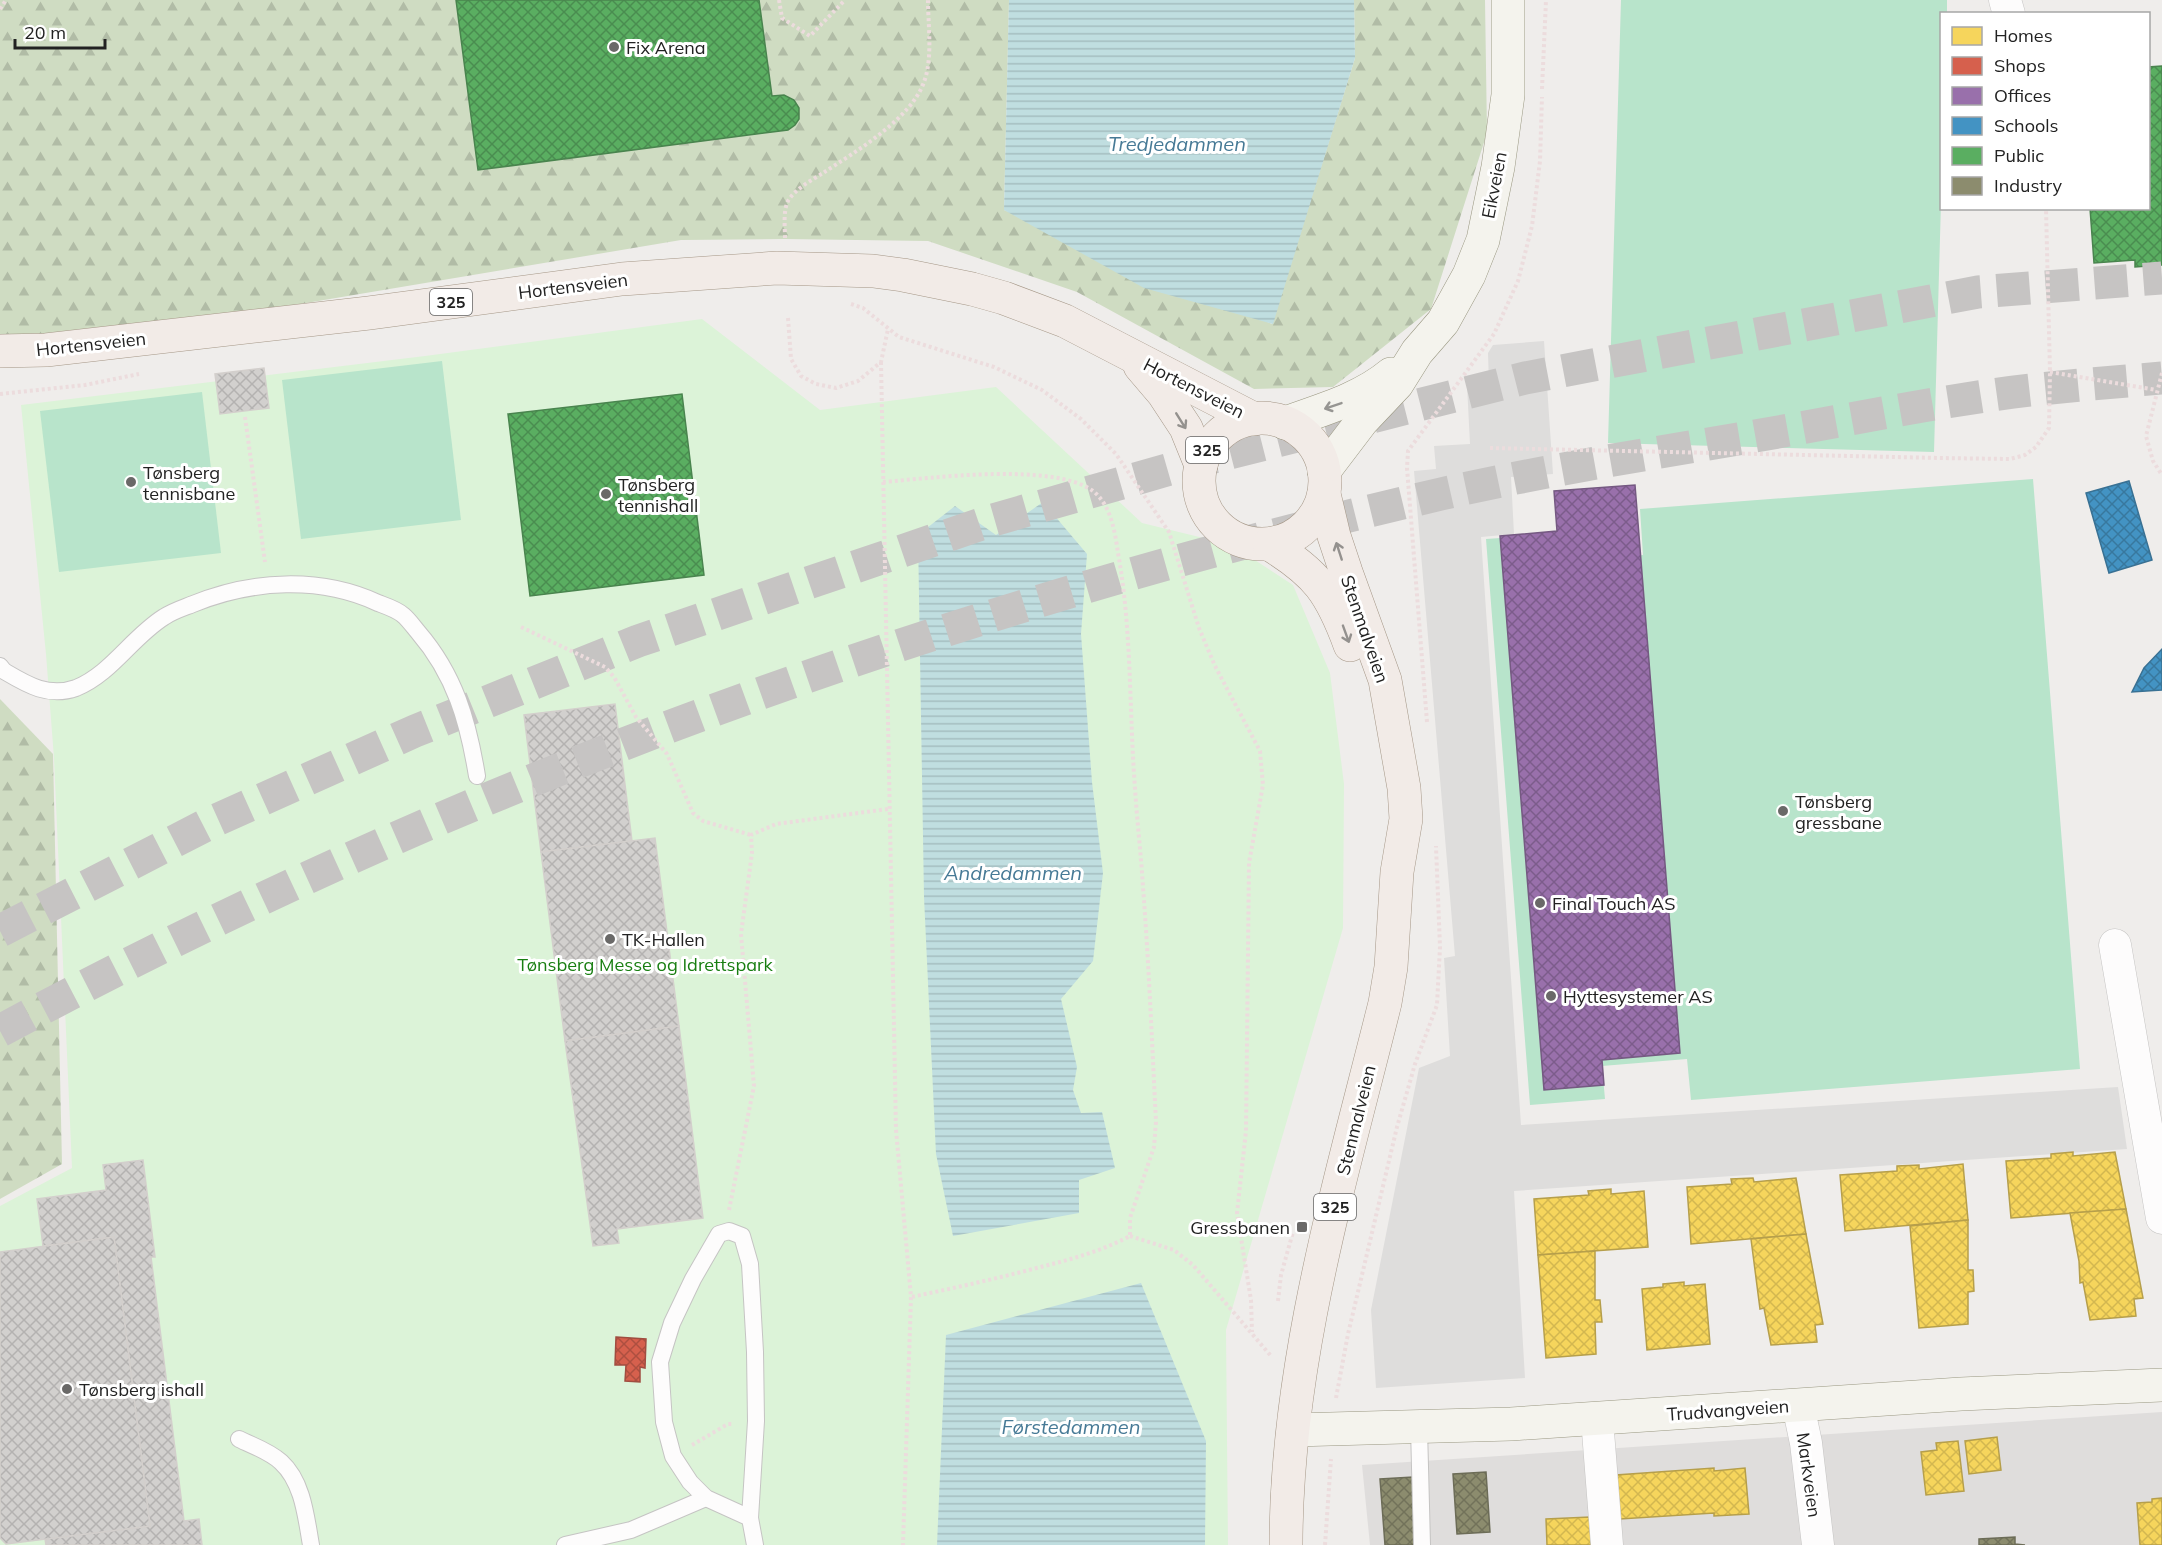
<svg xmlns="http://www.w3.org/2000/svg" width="2162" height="1545" font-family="Mulish,sans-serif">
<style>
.residential{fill:#dfdddc}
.religious{fill:#dedddc}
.forest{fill:url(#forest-firs)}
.park{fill:#dcf3d8}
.pitch{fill:#b8e4cb}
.water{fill:url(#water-rules)}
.homes{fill:url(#homes-cross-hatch);stroke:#b69f4b;stroke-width:1.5}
.shops{fill:url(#shops-cross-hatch);stroke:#a04d40;stroke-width:1.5}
.offices{fill:url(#offices-cross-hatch);stroke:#755982;stroke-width:1.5}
.schools{fill:url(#schools-cross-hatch);stroke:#397193;stroke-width:1.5}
.public{fill:url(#public-cross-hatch);stroke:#49844e;stroke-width:1.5}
.industry{fill:url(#industry-cross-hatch);stroke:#6c6c57;stroke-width:1.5}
.building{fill:url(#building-cross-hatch);stroke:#d3cfcc;stroke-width:1.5}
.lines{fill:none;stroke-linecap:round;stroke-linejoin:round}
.primary-tunnel{stroke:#c6c4c3;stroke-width:33;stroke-dasharray:33 16;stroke-linecap:butt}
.lane-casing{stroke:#c5c4c3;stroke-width:18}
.street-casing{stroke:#c5c4c3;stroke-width:33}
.secondary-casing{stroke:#9a9882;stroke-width:34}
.primary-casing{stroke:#a59787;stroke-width:34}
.path{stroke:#ecdcdd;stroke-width:4;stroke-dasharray:3 3;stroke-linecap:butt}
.lane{stroke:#fdfcfc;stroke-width:16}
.street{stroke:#fdfcfc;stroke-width:32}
.secondary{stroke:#f4f3ed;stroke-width:33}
.primary{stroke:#f2ebe7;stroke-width:33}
.oneway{stroke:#969592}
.oneway2{stroke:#94918e}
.poi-dot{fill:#6a6968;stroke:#fff;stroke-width:2}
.labels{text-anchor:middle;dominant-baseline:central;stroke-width:6;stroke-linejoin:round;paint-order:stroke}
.shield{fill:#fff;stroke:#646464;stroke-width:1.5}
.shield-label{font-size:16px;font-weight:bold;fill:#222}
.poi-label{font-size:18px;fill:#222;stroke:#fff;text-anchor:start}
.street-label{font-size:18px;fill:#222;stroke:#fff}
.park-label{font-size:18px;fill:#187e11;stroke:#fff}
.water-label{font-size:20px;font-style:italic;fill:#477a96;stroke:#fff}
</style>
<defs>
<pattern id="forest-firs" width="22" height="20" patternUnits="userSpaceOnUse" patternTransform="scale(1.5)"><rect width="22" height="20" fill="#cfdcc2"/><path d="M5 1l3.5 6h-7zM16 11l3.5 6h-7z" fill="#b1bca6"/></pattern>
<pattern id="water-rules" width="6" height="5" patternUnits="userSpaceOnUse" patternTransform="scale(1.5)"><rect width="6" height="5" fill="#c0dee0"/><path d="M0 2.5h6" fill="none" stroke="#a5bec0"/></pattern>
<pattern id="homes-cross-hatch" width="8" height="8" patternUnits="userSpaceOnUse" patternTransform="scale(1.5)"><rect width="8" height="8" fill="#f6d55c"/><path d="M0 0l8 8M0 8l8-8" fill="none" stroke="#d3b750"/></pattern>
<pattern id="shops-cross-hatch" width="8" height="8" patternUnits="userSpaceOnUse" patternTransform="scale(1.5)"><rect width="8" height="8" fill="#d6604d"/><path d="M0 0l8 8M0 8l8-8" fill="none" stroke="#ad4f40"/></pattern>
<pattern id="offices-cross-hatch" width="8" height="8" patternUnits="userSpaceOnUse" patternTransform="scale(1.5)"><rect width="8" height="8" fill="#9970ab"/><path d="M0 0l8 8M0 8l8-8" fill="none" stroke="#7c5c8b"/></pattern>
<pattern id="schools-cross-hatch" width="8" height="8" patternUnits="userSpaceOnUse" patternTransform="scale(1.5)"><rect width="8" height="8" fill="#4393c3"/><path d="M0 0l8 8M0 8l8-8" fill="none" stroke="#38789e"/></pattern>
<pattern id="public-cross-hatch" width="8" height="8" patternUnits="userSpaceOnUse" patternTransform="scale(1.5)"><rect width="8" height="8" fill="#5aae61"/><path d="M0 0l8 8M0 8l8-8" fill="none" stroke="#4a8d50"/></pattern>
<pattern id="industry-cross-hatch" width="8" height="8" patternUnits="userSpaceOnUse" patternTransform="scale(1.5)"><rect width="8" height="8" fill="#8c8c6e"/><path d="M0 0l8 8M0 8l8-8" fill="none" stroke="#72725a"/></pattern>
<pattern id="building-cross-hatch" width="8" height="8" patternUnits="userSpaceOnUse" patternTransform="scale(1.5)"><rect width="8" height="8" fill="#d2d0ce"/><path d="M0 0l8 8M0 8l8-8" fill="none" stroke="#b4b2b1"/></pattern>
</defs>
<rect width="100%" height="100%" fill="#efedeb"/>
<path class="residential" d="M2162,1412v133h-792l-8,-80z"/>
<path class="religious" d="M1544,341l9,133 -42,3 3,57 -33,3 40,588 597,-38 9,62 -613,42 11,187 -149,10 -5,-78 48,-242 31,-12 -6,-98 11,-2 -41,-485 22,-2 -2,-23 36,-2 -3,-59 22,-1 -1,-31 5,-8z"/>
<g class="forest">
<path d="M0,0h1009l-5,210 268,114 83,-266 -1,-58h131l2,133 -56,176 -98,78 -79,2 -177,-97 -149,-51 -143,-2 -104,1 -476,80 -205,22z"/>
<path d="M0,699l53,55 9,410 -62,35z"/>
</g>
<path class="park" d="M702,319l118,91 176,-23 146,136 90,22 61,40 37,88 14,111 -1,144 -117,402 2,215h-1228v-339l72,-38 -18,-410 -8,-104 -25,-249 404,-49z"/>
<g class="pitch">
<path d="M1621,0h326v13l-5,1 -1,188 -7,250 -326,-9z"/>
<path d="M442,361l19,159 -160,19 -19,-159z"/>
<path d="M202,392l19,161 -162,19 -19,-161z"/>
<path d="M2033,479l47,590 -389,31 -4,-41 -85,7 3,33 -75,6 -44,-566 56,-4 2,27 99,-7 -3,-46z"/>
</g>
<g class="water">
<path d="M1009,0h345l1,58 -82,266 -129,-36 -140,-78z"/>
<path d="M1043,502l44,52 -6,80 11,148 11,91 -10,88 -32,38 16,68 -4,23 8,23 21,-1 13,56 -36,12v33l-126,23 -17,-82 -12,-257 -6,-362 37,-29 41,29z"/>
<path d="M1141,1283l65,158 -1,104h-268l9,-210z"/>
</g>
<g class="homes">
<path d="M2073,1152v4l42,-4 11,57 -115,9 -5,-57 45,-3v-4z"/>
<path d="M1963,1164l5,56 -123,11 -5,-56 57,-4v-5l22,-1v4z"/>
<path d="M1753,1178l1,4 42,-4 10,56 -115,10 -4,-57 45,-3 -1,-5z"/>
<path d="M1611,1189v5l33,-3 4,56 -110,8 -4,-56 55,-4 -1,-4z"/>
<path d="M2126,1209l17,89 -9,1 2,17 -46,4 -7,-38 -3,1 -1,-22 -9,-48z"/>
<path d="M1968,1220v50h5l1,21 -6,1v32l-49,4 -9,-102z"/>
<path d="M1806,1234l17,90 -8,1 2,17 -46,3 -7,-37 -4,1 -9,-70z"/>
<path d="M1595,1251v49h5l2,22h-7l1,32 -50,4 -8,-103z"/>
<path d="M1684,1282v4l21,-2 5,60 -63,6 -5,-61 21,-2v-3z"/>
<path d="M1997,1437l4,33 -32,4 -4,-33z"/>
<path d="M1958,1441l6,50 -38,4 -5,-43 16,-2 -1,-7z"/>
<path d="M1714,1468v3l31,-3 4,46 -35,2v-3l-94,6 -4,-44z"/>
<path d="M2162,1498v47h-22l-3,-42 15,-1v-3z"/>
<path d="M1590,1517l1,28h-44l-1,-26z"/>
</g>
<path class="shops" d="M616,1337l30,2 -1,29 -5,-1v15l-15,-1 1,-16h-11z"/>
<path class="offices" d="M1635,485l45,568 -78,7 2,25 -60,5 -44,-554 57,-5 -3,-40z"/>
<g class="schools">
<path d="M2129,481l23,79 -43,13 -23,-80z"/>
<path d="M2162,649v41l-30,2 12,-24z"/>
</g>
<g class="public">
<path d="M456,0h303l13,96 12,-1 10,5 5,8v11l-4,6 -7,5 -310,40z"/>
<path d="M2162,66v199l-27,2v-7l-41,3 -4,-55h58v-141z"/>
<path d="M682,394l22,181 -174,21 -22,-182z"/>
</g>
<g class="industry">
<path d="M1486,1472l4,60 -33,2 -4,-60z"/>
<path d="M1413,1477l5,68h-33l-5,-66z"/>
<path d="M2015,1537v7l10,1h-46v-6z"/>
</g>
<g class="building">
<path d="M264,368l5,40 -49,6 -5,-40z"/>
<path d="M615,704l17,137 -91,11 -17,-137z"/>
<path d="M655,838l24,188 -114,15 -24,-189z"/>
<path d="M679,1026l24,192 -86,11 2,14 -26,3 -28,-205z"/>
<path d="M143,1160l12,97h-4l33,264 15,-2 3,26h-156l-1,-6 105,-13 -36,-289 -71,9 -6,-47 69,-9 -3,-25z"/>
<path d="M114,1237l36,289 -144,18 -6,-6v-286z"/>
</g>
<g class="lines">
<g class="primary-tunnel">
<path d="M0,931l212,-109 203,-91 223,-90 355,-121 205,-59 327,-83 453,-86 184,-14"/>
<path d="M0,1031c452,-244 940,-421 1441,-537 100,-23 202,-39 303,-56 82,-14 165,-31 248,-43 56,-8 113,-12 170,-17"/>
</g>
<defs>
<g id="lane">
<path d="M0,666l4,5c22,13 44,27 72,17 35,-14 56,-51 88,-71 9,-6 19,-9 29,-13 59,-24 127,-28 185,-1 8,3 18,6 25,12 5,4 10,11 15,17 37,43 50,89 59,144"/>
<path d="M1419,1428l3,117"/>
<path d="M239,1439c14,7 30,12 42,23 22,20 25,55 30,83"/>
<path d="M750,1518l6,-97 -1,-69 -5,-88 -8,-28 -13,-5 -10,3 -26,45 -21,44 -12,39 4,60 9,34 17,26 16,16 44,20 5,27"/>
<path d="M565,1545l66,-15 75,-32"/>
</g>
<g id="street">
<path d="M2005,0l4,14"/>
<path d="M2115,945l47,273"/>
<path d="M1798,1405l8,38 12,102"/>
<path d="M1597,1419l10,126"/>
</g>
<g id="secondary">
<path d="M1285,423c36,-13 76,-24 106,-49"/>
<path d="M1324,471l38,-50 35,-37 20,-32 26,-30 26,-47 14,-35 15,-73 10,-72v-95"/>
<path d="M1294,1430l217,-6 450,-30 201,-9"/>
</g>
<g id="primary">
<path d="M0,351l46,-1 323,-37 253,-34 155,-11 96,3 30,4 69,14 32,9 61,23 189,98"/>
<path d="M1140,366l23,27 23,35 15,37"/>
<circle cx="1262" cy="481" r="63"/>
<path d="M1269,544c48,29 62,49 81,101"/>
<path d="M1286,1545c0,-184 55,-365 99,-542l6,-36 6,-95 9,-53 -2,-31 -19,-108 -39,-108 -12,-36 -10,-42"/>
</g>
</defs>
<use href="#lane" class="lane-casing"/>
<use href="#street" class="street-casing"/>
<use href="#secondary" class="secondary-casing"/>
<use href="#primary" class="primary-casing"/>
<g class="path">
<path d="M779,0l3,18 28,18 35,-36"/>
<path d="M0,9l6,-9"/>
<path d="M1542,89l4,-89"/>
<path d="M785,238c0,-11 -2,-27 3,-37 7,-12 24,-21 35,-28 32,-21 88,-54 101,-91 9,-24 4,-57 4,-82"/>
<path d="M851,304l12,4 36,29 95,30 48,23 39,29 35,35 53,78 30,96 16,38 45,85 3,34 -14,78 -3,268 -9,82 14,87 1,32"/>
<path d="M788,318l3,41 10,17 15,8 20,4 22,-7 23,-19 7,-33"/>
<path d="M881,362l15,768 15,167 -8,248"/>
<path d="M2050,372l106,18"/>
<path d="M2162,373l-16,63 7,25 9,14"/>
<path d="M0,394l85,-9 54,-11"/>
<path d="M245,417l20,145"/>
<path d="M1490,448l450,10 70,1 15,-4 11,-8 13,-19 1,-56 -4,-164"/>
<path d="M883,482c50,-4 170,-20 210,9 18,14 22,41 25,62 14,77 11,157 17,235 2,33 6,66 8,99 6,78 9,157 13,235l-2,25 -24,71v18c-32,17 -66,25 -101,34 -39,10 -79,19 -118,27"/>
<path d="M521,627l84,40 9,10 22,40 31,37 26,59 10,8 48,14"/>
<path d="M1427,722l-20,-254 1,-17 86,-117 24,-53 14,-55 8,-65 2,-64"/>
<path d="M729,1210l25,-124 -13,-152 11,-81 -1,-18 25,-11 112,-15"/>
<path d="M1130,1236l44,14 19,15 78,91"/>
<path d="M1278,1301l3,-26 12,-43"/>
<path d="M1336,1398l12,-64 49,-207 18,-63 22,-59 3,-58 -4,-101"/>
<path d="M692,1445l36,-21h5"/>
<path d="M1325,1545l6,-86"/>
</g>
<use href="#lane" class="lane"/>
<use href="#street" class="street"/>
<use href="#secondary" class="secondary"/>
<use href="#primary" class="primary"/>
</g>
<defs><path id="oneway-shaft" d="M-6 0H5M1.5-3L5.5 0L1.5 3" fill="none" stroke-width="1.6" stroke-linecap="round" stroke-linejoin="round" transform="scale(1.5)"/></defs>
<use class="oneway" href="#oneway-shaft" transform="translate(1333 406) rotate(161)"/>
<g class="oneway2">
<use href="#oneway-shaft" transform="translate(1181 421) rotate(58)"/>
<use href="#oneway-shaft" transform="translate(1339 551) rotate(-108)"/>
<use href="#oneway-shaft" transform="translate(1346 634) rotate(70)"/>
</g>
<g class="poi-dot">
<circle cx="614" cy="47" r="6"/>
<circle cx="131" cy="482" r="6"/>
<circle cx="606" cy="494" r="6"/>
<circle cx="1783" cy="811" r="6"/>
<circle cx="1540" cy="903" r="6"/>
<circle cx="610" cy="939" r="6"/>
<circle cx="1551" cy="996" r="6"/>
<rect x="1296" y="1221" width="12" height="12" rx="3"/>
<circle cx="67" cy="1389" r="6"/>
</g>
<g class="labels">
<g class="shield">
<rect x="430" y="289" width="42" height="26" rx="4.5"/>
<rect x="1186" y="437" width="42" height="26" rx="4.5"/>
<rect x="1314" y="1194" width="42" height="26" rx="4.5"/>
</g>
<g class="shield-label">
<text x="451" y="302">325</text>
<text x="1207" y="450">325</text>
<text x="1335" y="1207">325</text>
</g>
<g class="poi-label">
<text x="626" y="47">Fix Arena</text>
<text x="143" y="472">Tønsberg<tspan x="143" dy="21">tennisbane</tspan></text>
<text x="618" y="484">Tønsberg<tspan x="618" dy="21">tennishall</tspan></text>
<text x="1795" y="801">Tønsberg<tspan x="1795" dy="21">gressbane</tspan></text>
<text x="1552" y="903">Final Touch AS</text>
<text x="622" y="939">TK-Hallen</text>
<text x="1563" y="996">Hyttesystemer AS</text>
<text x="1290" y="1227" text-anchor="end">Gressbanen</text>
<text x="79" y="1389">Tønsberg ishall</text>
</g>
<g class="street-label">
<text transform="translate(1494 185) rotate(-79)">Eikveien</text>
<text transform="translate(573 286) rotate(-7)">Hortensveien</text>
<text transform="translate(91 344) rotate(-6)">Hortensveien</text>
<text transform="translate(1194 388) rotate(27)">Hortensveien</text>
<text transform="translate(1365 629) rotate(71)">Stenmalveien</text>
<text transform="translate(1356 1120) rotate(-76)">Stenmalveien</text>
<text transform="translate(1728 1410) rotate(-4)">Trudvangveien</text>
<text transform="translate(1809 1475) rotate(82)">Markveien</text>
</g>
<g class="park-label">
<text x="645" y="964">Tønsberg Messe og Idrettspark</text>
</g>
<g class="water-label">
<text x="1177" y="143">Tredjedammen</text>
<text x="1013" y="872">Andredammen</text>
<text x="1071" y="1426">Førstedammen</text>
</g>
</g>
<rect x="1940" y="12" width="210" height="198" fill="#ffffff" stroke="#a7a7a7" stroke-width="1.5"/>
<rect x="1952" y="27" width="30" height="18" fill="#f6d55c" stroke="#a7a7a7" stroke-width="1.5"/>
<text x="1994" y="42" font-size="18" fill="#222222">Homes</text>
<rect x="1952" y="57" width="30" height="18" fill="#d6604d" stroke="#a7a7a7" stroke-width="1.5"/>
<text x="1994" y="72" font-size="18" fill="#222222">Shops</text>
<rect x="1952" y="87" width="30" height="18" fill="#9970ab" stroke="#a7a7a7" stroke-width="1.5"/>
<text x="1994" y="102" font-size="18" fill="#222222">Offices</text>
<rect x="1952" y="117" width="30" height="18" fill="#4393c3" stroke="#a7a7a7" stroke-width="1.5"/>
<text x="1994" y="132" font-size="18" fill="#222222">Schools</text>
<rect x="1952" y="147" width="30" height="18" fill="#5aae61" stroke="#a7a7a7" stroke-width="1.5"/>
<text x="1994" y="162" font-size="18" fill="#222222">Public</text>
<rect x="1952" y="177" width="30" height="18" fill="#8c8c6e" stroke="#a7a7a7" stroke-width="1.5"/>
<text x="1994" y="192" font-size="18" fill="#222222">Industry</text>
<path d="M15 39v9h90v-9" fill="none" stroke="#222222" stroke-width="3"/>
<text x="24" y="39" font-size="18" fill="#222222" stroke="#ffffff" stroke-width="4.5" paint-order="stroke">20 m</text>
</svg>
